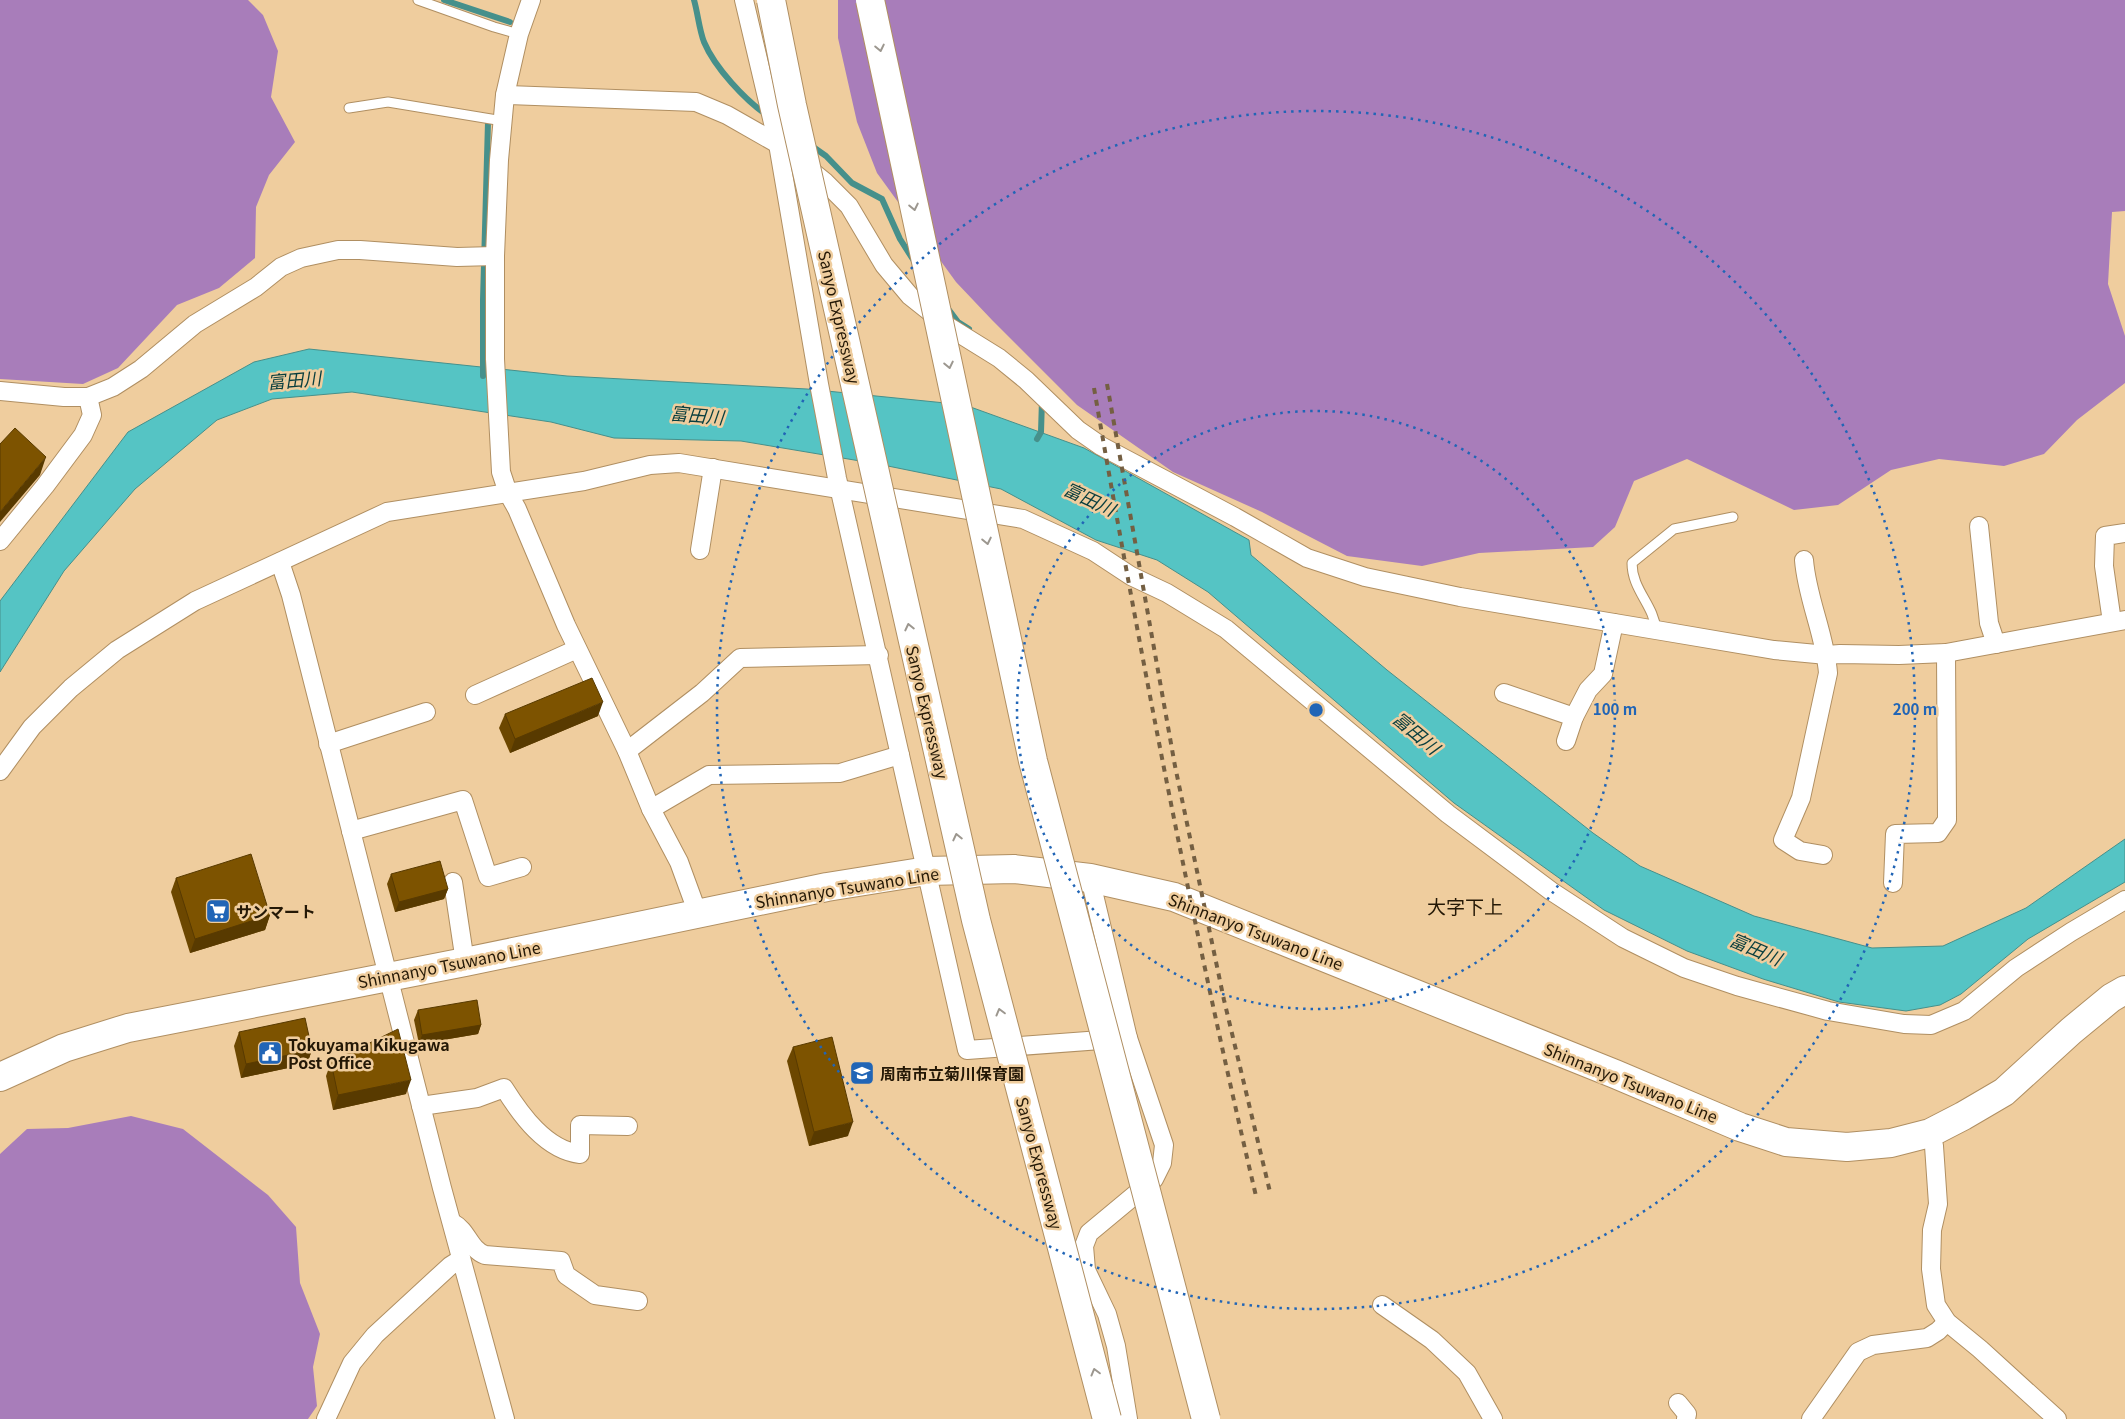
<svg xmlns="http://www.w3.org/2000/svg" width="2125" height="1419" font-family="Georgia,'Noto Sans JP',serif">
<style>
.forest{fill:#a87dba}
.water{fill:#55c4c4;stroke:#46908b}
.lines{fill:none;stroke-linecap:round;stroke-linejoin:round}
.stream{stroke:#46908b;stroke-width:6}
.service-casing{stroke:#b08f62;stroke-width:11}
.minor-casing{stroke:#b08f62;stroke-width:20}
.primary-casing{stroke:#b08f62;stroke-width:30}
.service{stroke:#fff;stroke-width:9}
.minor{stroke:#fff;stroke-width:18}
.primary{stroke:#fff;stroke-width:28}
.rail{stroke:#745f42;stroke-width:4;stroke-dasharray:6 6;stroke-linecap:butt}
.motorway-bridge-casing{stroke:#b08f62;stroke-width:30;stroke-linecap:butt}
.motorway-bridge{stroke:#fff;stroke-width:28}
.wall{fill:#6c4700}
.shaded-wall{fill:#583a00}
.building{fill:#7d5300;stroke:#583a00}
.oneway{stroke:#9c978f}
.ring{fill:none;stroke:#2165b6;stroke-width:2.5;stroke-dasharray:2.5 5}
.labels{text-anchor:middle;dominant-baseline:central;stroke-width:5;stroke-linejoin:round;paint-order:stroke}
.street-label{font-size:16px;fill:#241806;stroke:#efcd9e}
.poi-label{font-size:16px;font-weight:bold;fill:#241806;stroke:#efcd9e;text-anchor:start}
.water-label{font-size:18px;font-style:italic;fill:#093e3e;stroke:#efcd9e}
.quarter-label{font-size:19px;fill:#241806;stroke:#efcd9e}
.centre{fill:#2165b6;stroke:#efcd9e;stroke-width:2.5}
.ring-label{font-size:15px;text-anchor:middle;font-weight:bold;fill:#2165b6;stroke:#efcd9e;stroke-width:5;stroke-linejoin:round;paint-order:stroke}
</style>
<rect width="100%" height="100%" fill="#efcd9e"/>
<g class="forest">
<path d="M0,0h248l15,15 15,36 -7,46 24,45 -26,33 -13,32 -1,51 -36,30 -42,17 -59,63 -35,16 -83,-5z"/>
<path d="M838,0h1287v211l-13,1 -4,72 17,52v47l-48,37 -33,34 -40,12 -65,-7 -48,11 -53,35 -44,5 -107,-51 -53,22 -19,46 -22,20 -114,6 -57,13 -75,-10 -85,-44 -89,-40 -96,-67 -85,-85 -36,-38 -79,-109 -20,-51 -19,-84z"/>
<path d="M131,1116l52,13 85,66 28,32 4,56 20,51 -7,33 4,39 -9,13h-308v-265l27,-25 41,-1z"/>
</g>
<path class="water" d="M309,349l258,27 240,13 158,16 119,43 165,92 2,15 136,115 206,163 47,33 114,50 118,32 71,-2 83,-38 99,-69v43l-97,57 -67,55 -21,11 -34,6 -67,-9 -76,-23 -76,-28 -83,-41 -150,-107 -246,-211 -51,-32 -61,-20 -95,-51 -123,-25 -137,-23 -127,-3 -63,-16 -199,-30 -80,7 -55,21 -82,69 -71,82 -64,101v-71l128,-169 126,-70z"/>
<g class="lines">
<g class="stream">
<path d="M444,0l66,22"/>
<path d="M694,0c4,14 5,29 10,42 11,26 41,58 64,74"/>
<path d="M809,144l17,12 26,27 30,16 18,40 14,22"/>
<path d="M946,306l12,16 11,7"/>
<path d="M483,376v-76l5,-178"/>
<path d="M1037,439l4,-7 1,-32"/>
</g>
<defs>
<g id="service">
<path d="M418,0l76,27 25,7"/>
<path d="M349,108l39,-6 115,19"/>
<path d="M1656,630c-2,-25 -24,-40 -24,-67l42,-34 59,-12"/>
</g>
<g id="minor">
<path d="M531,0l-12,34 -14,61 -6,65 -4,96v103l6,113 7,21 9,16 49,116 61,126 24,58 28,53 19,52"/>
<path d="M744,0l34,144 41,240 18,94 130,572 161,-12 36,107 -2,18 -8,16 -65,54 -5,13 2,24 21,44 9,32 12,73"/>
<path d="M505,95l191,7 31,13 51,29 47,38 24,24 35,59 26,31 39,31 50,31 27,22 52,50 23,16 134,71 72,41 58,19 95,20 196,33 118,20 53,5 13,-1 59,1 47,-2 179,-33"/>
<path d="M0,391l64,6h24l25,-10 28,-18 54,-45 61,-37 25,-20 20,-9 37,-8h22l97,7 38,-1"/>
<path d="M1979,526l10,97 7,21"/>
<path d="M0,541l45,-55 38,-51 9,-20 -4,-18"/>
<path d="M700,550l13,-82"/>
<path d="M1804,560c3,39 21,74 24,113l-27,125 -18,42 17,11 23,4"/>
<path d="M280,562l11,33 151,593 63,231"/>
<path d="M2112,622l-8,-56 1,-30 20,-3"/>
<path d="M1504,693l70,24 -8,24"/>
<path d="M475,695l102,-46"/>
<path d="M1574,717l14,-27 15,-16 11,-51"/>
<path d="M328,744l98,-32"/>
<path d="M627,751l75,-58 38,-35 139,-3"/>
<path d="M0,771l32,-44 39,-39 46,-38 78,-49 192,-89 197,-31 66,-16 29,-2 344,56 70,32 38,25 36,17 59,36 222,185 103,77 72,47 61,30 53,18 91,25 76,13 27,1 33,-14 52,-43 55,-36 54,-32"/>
<path d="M651,809l58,-34 131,-2 60,-18"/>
<path d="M351,831l112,-31 25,77 34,-10"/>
<path d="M1090,878l38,160"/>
<path d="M453,882l12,80"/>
<path d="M1893,883l2,-49 43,-1 9,-13 -1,-167"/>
<path d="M421,1106l56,-8 27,-10c17,27 42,62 76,66v-29l48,1"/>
<path d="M1930,1133l4,13 4,58 -6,26 -1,39 5,36 11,17 33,27 77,70"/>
<path d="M453,1223c15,8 16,26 32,32l76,6 5,14 29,20 43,6"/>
<path d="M1382,1305l50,35 35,33 26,46"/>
<path d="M1678,1403l9,11 -1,5"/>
<path d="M326,1419l26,-56 23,-28 75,-69 11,-7"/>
<path d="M1811,1419l47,-67 15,-7 54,-7 11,-7 9,-9"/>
</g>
<path id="primary" d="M0,1077l64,-29 64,-20 337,-66 362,-75 100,-16 87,-2 76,9 84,19 441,177 125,53 46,15 61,5 44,-4 39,-10 33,-17 41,-24 67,-61 40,-33 14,-8"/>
</defs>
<use href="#service" class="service-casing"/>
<use href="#minor" class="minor-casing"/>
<use href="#primary" class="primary-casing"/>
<use href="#service" class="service"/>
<use href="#minor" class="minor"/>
<use href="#primary" class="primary"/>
<g class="rail">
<path d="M1107,384l68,382 49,234 46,192"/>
<path d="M1094,388c47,271 99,541 162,808"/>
</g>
<defs>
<g id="motorway-bridge">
<path d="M771,0l21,105 184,815 131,499"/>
<path d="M870,0l163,761 173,658"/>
</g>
</defs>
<use href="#motorway-bridge" class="motorway-bridge-casing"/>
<use href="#motorway-bridge" class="motorway-bridge"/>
</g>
<g class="wall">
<path d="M505,714l93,2 -88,37 -11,-25z"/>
<path d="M391,874l57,15 -4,10 -49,13 -8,-28z"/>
<path d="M176,878l94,37 -5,15 -75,23 -19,-61z"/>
<path d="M418,1010l63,15 -3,9 -59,10 -5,-24z"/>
<path d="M239,1032l73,18 -5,14 -66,14 -7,-32z"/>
<path d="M793,1047l55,89 -39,10 -22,-85z"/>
<path d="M331,1062l75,32 -73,16 -7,-34z"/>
</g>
<g class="shaded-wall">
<path d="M46,457l-6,18 -40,47v-10z"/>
<path d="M603,702l-5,14 -88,37 5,-14z"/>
<path d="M448,889l-4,10 -49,13 4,-10z"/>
<path d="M270,915l-5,15 -75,23 5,-14z"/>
<path d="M481,1025l-3,9 -59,10 3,-9z"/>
<path d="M312,1050l-5,14 -66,14 5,-14z"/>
<path d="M411,1080l-5,14 -73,16 5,-15z"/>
<path d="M853,1122l-5,14 -39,10 5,-14z"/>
</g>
<g class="building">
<path d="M15,428l31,29 -46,55v-68z"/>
<path d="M592,678l11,24 -88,37 -10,-25z"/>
<path d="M251,854l19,61 -75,24 -19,-61z"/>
<path d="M440,861l8,28 -49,13 -8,-28z"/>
<path d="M477,1000l4,25 -59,10 -4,-25z"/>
<path d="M305,1018l7,32 -66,14 -7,-32z"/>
<path d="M398,1029l13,51 -73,15 -7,-33z"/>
<path d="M832,1037l21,85 -39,10 -21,-85z"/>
</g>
<defs><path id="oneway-chevron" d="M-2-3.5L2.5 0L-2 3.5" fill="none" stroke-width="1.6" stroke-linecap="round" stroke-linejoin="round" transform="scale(1.25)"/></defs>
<g class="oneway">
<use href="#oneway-chevron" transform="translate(880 48) rotate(78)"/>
<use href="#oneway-chevron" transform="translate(914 207) rotate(78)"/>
<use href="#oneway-chevron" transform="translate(949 365) rotate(78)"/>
<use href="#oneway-chevron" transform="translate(987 541) rotate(78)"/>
<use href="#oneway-chevron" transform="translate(909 627) rotate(-103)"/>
<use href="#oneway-chevron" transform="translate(957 837) rotate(-103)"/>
<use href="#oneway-chevron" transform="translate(1000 1012) rotate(-105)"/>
<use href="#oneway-chevron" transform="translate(1095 1372) rotate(-105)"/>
</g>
<g class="ring">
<circle cx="1316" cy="710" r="299"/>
<circle cx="1316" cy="710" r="599"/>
</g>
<defs>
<symbol id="supermarket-square" viewBox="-11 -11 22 22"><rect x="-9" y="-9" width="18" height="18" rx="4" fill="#2165b6" stroke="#efcd9e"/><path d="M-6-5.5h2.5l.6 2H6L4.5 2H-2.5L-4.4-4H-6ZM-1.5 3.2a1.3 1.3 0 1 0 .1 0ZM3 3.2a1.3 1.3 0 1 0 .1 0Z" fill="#fff"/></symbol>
<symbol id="civic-square" viewBox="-11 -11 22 22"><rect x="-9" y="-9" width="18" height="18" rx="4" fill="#2165b6" stroke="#efcd9e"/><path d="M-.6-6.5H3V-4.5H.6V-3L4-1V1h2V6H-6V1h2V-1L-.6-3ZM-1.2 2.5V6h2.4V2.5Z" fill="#fff"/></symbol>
<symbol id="school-square" viewBox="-11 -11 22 22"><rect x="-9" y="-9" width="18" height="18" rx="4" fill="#2165b6" stroke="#efcd9e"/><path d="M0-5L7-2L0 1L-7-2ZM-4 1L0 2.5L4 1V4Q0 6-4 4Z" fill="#fff"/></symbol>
</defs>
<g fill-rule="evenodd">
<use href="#supermarket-square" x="204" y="897" width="28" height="28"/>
<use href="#civic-square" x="256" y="1039" width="28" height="28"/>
<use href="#school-square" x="848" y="1059" width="28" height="28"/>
</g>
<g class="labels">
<g class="street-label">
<text transform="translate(840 317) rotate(77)">Sanyo Expressway</text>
<text transform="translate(928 712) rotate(77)">Sanyo Expressway</text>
<text transform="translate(847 887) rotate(-9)">Shinnanyo Tsuwano Line</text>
<text transform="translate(1256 931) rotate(21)">Shinnanyo Tsuwano Line</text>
<text transform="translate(449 964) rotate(-11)">Shinnanyo Tsuwano Line</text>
<text transform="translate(1631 1082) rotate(22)">Shinnanyo Tsuwano Line</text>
<text transform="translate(1040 1163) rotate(75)">Sanyo Expressway</text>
</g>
<g class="poi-label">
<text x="236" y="911">サンマート</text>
<text x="288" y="1044">Tokuyama Kikugawa<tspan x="288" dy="18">Post Office</tspan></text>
<text x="880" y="1073">周南市立菊川保育園</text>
</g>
<g class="water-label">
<text transform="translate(294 379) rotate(-5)">富田川</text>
<text transform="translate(697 414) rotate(5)">富田川</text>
<text transform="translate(1090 498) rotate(25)">富田川</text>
<text transform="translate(1417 732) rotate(40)">富田川</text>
<text transform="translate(1756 948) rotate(23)">富田川</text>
</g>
<g class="quarter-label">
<text x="1465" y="905">大字下上</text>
</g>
</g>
<circle cx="1316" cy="710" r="8" class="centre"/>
<g class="ring-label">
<text x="1615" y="715">100 m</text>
<text x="1915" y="715">200 m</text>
</g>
</svg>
